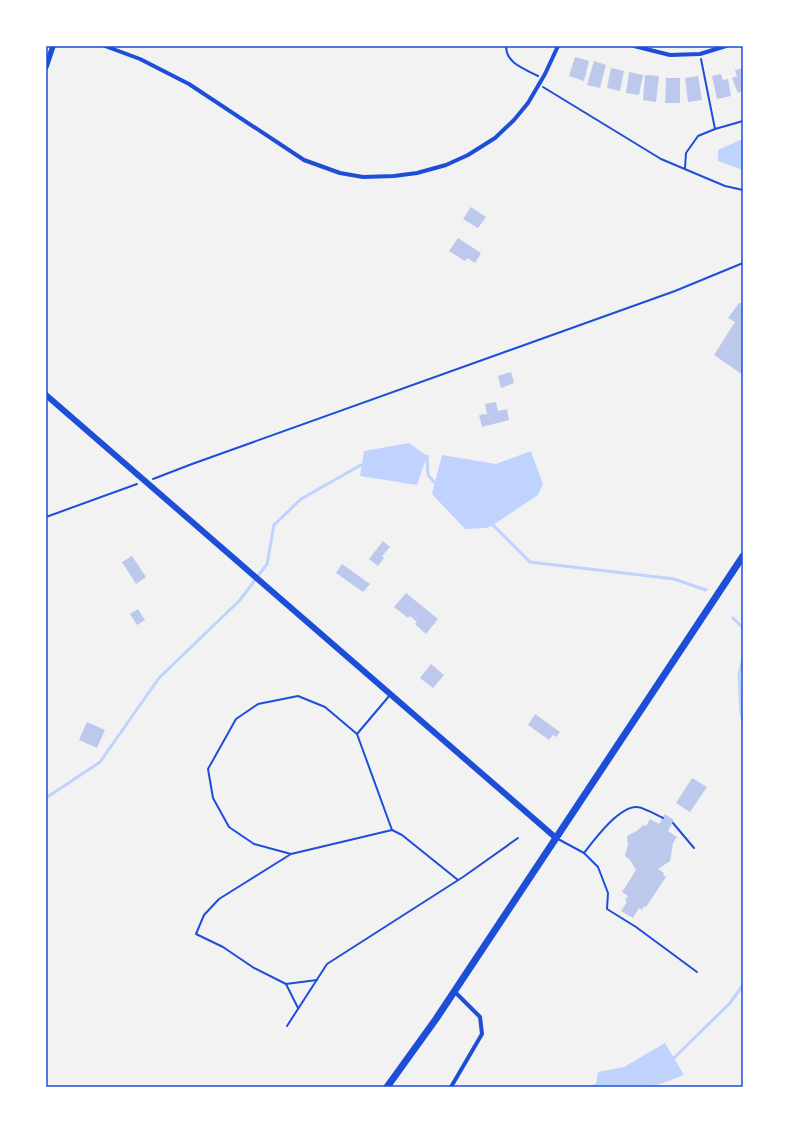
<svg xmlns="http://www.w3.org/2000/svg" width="789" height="1133" font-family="'PT Sans Narrow',sans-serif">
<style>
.water{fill:#bfd3fe}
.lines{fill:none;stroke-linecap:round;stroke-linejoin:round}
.stream{stroke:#bfd3fe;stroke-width:3}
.building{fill:#bdc9ec}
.path{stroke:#1d4ed8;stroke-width:2}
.service{stroke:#1d4ed8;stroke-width:2}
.minor{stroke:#1d4ed8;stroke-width:4}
.tertiary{stroke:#1d4ed8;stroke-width:5.5}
.secondary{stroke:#1d4ed8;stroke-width:6}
.primary{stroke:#1d4ed8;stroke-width:7}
.neatline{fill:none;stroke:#1d4ed8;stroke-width:1.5}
</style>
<rect width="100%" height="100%" fill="#f2f2f2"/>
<g class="water">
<path d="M743,139v31l-25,-9v-11z"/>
<path d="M409,443l18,13 -10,29 -57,-9 4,-25z"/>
<path d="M531,451l12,33 -5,11 -45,30 -7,3 -21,1 -33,-35 10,-39 54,9z"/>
<path d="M665,1043l19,32 -29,11 -59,-1 2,-13 26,-5z"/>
</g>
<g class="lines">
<g class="stream">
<path d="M427,456l1,19 7,8"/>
<path d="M493,525l37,37 144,17 32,11"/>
<path d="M733,618l10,10"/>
<path d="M743,658l-4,17 2,37 2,10"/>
<path d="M46,798l54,-36 59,-84 81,-78 27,-36 7,-39 27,-26 60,-34"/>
<path d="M674,1058l56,-55 13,-18"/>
<path d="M592,1087l4,-2"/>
</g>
</g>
<g class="building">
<path d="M575,57l14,4 -5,20 -15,-5z"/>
<path d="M594,61l12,4 -6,23 -13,-3z"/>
<path d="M611,68l13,3 -4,20 -13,-3z"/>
<path d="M743,68v23l-5,2 -6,-15 5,-2 -2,-6z"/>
<path d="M629,72l14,3 -4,20 -13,-2z"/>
<path d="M721,74l2,6 5,-1 3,17 -14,3 -5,-23z"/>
<path d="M645,75l14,1 -3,26 -13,-2z"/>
<path d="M698,76l4,24 -14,2 -3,-24z"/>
<path d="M666,78h14v25h-15z"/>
<path d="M471,207l15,10 -8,11 -15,-9z"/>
<path d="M458,238l23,15 -6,10 -8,-5 -2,3 -16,-10z"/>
<path d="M739,303h4v72l-29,-20 21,-33 -7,-4z"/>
<path d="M511,372l3,11 -13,5 -3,-12z"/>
<path d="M496,402l2,9 9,-2 2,11 -27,7 -3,-12 8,-1 -2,-10z"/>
<path d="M383,541l7,6 -8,9 2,2 -6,8 -9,-7z"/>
<path d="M132,556l14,21 -10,7 -14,-22z"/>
<path d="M342,564l28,20 -7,8 -27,-19z"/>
<path d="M406,593l32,26 -12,15 -11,-10 2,-2 -7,-6 -2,2 -14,-11z"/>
<path d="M138,609l7,11 -8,5 -7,-11z"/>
<path d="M431,664l13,11 -11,13 -13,-10z"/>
<path d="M535,714l25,18 -4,5 -3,-2 -4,5 -21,-15z"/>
<path d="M87,722l18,8 -8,18 -18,-8z"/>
<path d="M692,778l15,9 -17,25 -14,-9z"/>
<path d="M665,814l9,6 -6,11 9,6 -4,6 -3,18 -12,8 6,4 -1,2 3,2 -20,30 -2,-1 -2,4 -3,-2 -6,10 -12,-7 6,-9 -2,-2 3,-4 -6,-4 14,-22 -6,-10 -5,-4 3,-12 -1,-8 10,-5 6,-6 3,1 4,-7 9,5z"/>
</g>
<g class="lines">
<g class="path">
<path d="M506,46c0,18 19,23 32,30"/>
<path d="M701,59l14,70"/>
<path d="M543,87l118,72 64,27 18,4"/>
<path d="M685,168l1,-15 12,-17 17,-7 28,-8"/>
<path d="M153,479l39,-15 483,-173 68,-28"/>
<path d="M46,517l91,-33"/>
</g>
<g class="service">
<path d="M357,734l33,-39"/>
<path d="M673,823l21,25"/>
<path d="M558,839l26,14 14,14 10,26 -1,16 29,18 61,45"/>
<path d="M584,853c10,-13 35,-47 53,-46 5,0 20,8 26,11"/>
<path d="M291,854l-37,-10 -25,-17 -16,-29 -5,-29 28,-50 22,-15 40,-8 27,11 32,27 35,96"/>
<path d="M317,980l-31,4 -32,-16 -31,-21 -27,-13 8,-19 15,-16 72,-45 101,-24 10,5 56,45"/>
<path d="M286,984l12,24"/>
<path d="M287,1026l40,-62 136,-87 55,-39"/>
</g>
<g class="minor">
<path d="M105,46l35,13 49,25 115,76 36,13 23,4 31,-1 23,-3 29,-8 22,-10 27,-17 19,-18 14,-17 17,-29 13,-28"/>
<path d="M634,46l36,9 30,-1 26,-8"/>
<path d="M451,1087l31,-53 -2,-17 -26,-26"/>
</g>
<path class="tertiary" d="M46,67l7,-21"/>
<path class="secondary" d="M46,395l510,443"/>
<path class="primary" d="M387,1087l49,-68 307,-463"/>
</g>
<rect width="789" height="1133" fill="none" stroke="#ffffff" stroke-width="94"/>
<rect x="47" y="47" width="695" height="1039" class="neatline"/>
</svg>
